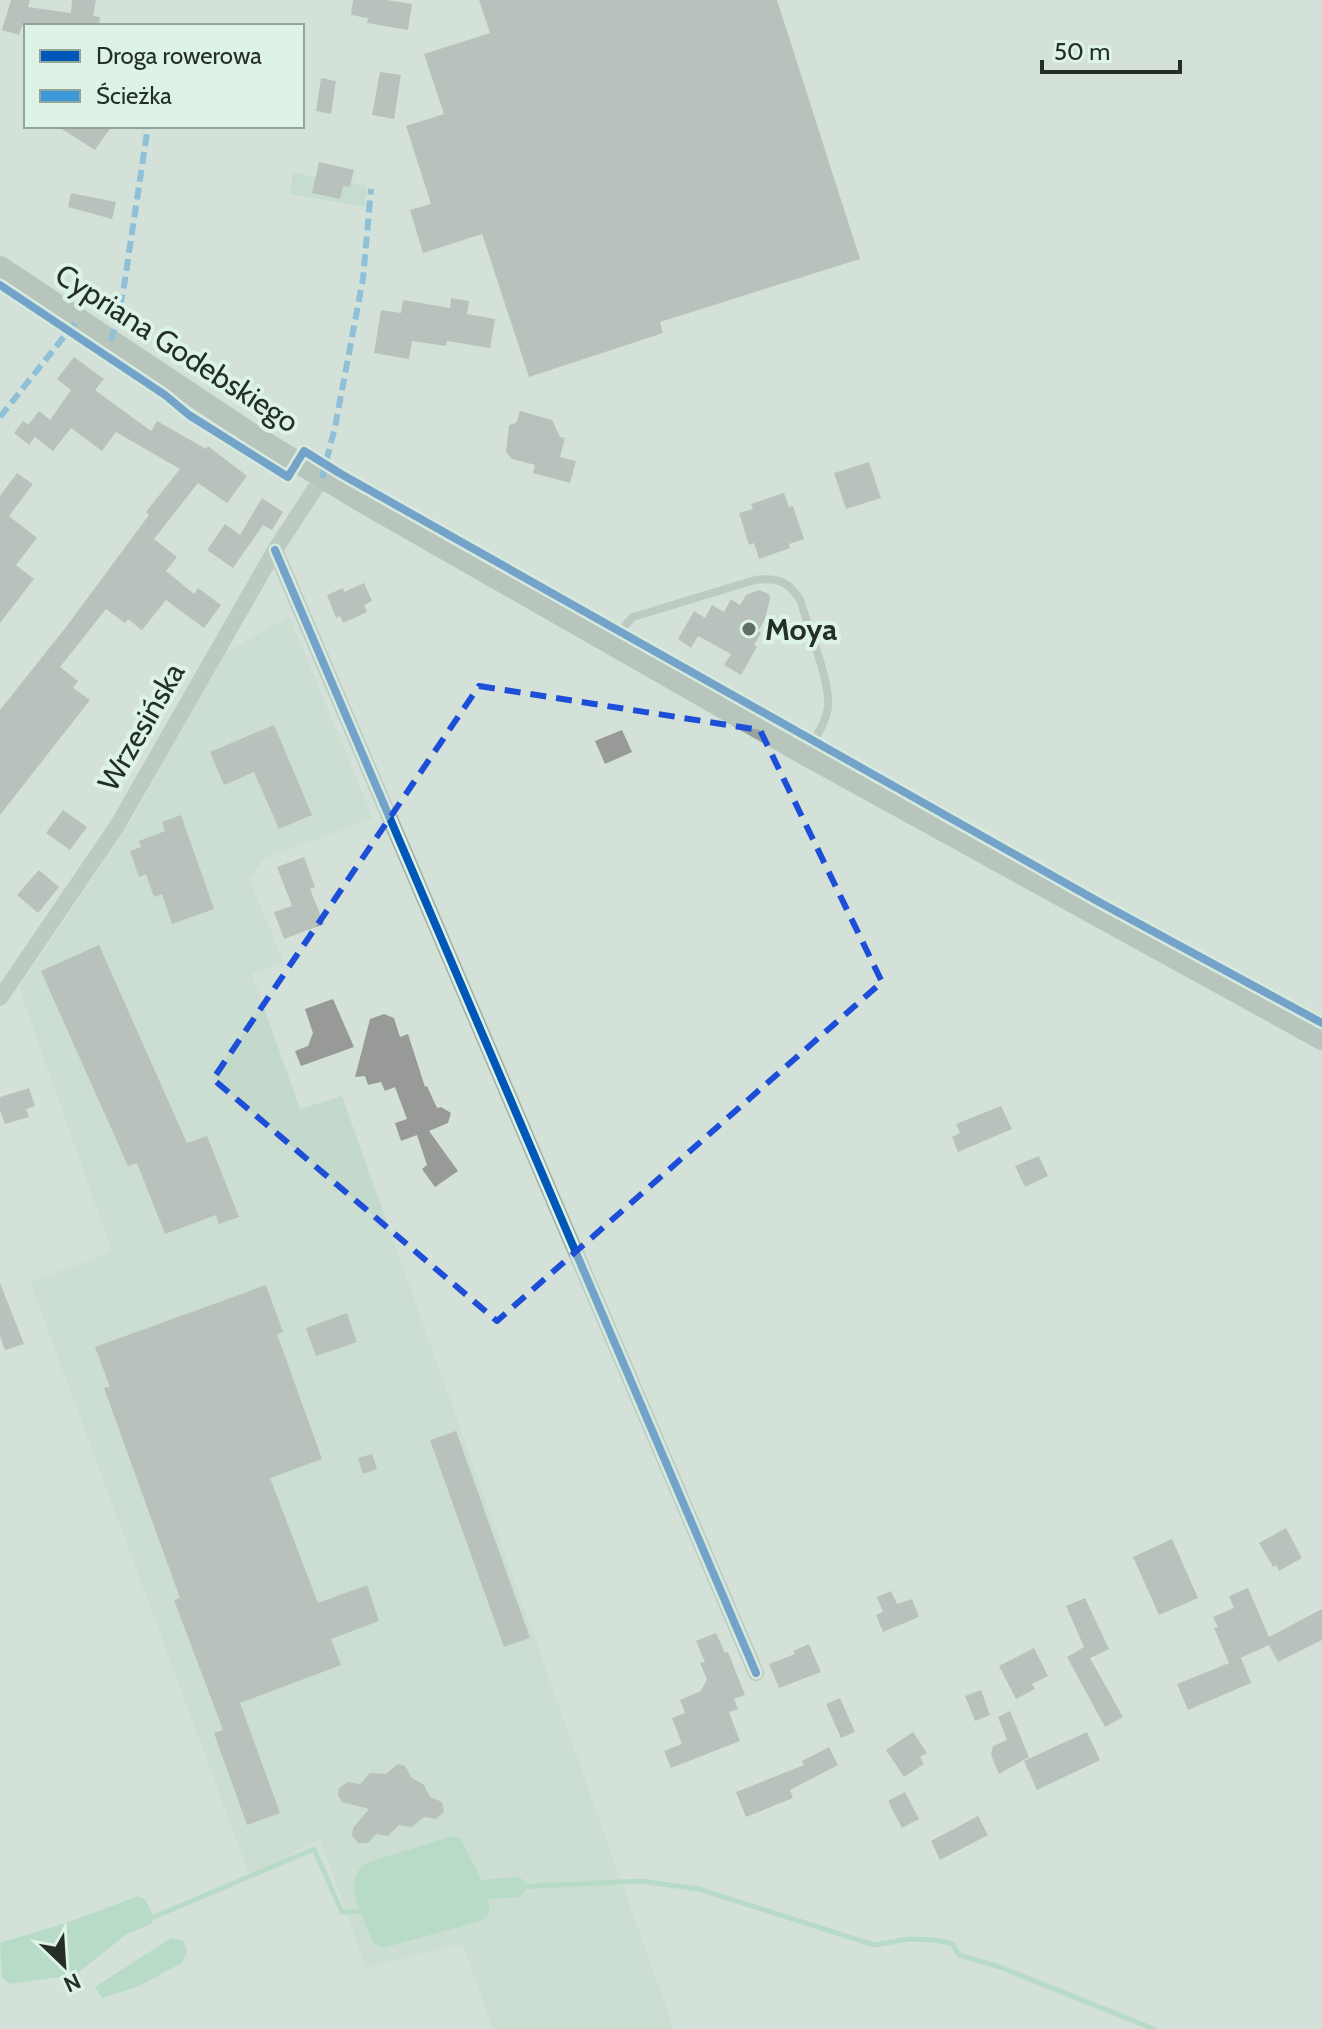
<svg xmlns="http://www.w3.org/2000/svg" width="1322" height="2029" font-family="Cabin,sans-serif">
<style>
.built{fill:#c3d9cb}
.green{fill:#b4d6c2}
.water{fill:#96d3b1}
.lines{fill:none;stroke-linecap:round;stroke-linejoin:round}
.stream{stroke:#96d3b1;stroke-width:5}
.canal{stroke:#96d3b1;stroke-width:20}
.building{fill:#989a98}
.lane{stroke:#a2ada6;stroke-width:8}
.street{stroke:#a2ada6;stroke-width:16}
.secondary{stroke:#95a39b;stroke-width:22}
.quiet{stroke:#3b97d6;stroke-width:6;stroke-dasharray:12 6;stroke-linecap:butt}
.cycleway-casing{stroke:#dcf3e5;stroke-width:13}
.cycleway{stroke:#0057b8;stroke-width:8}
.marked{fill:none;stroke:#1d4ed8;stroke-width:6;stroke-dasharray:16 10;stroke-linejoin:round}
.poi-dot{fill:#626d67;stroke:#dcf3e5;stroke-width:3}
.labels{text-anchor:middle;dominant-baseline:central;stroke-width:8;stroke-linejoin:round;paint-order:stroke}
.street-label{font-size:30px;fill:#252e29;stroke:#dcf3e5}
.poi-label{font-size:30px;font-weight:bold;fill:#252e29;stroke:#dcf3e5;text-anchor:start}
</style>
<rect width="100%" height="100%" fill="#d4e1d9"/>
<path class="built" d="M289,616l84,202 -110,41 -13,22 34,81 -32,12 48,135 42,-13 332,933h-181l-31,-85 -96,24 -46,-129 -70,38 -220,-595 82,-30 -93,-264 113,-169 91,-165z"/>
<path class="green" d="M293,173l23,4 24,22 3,-13 7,1 1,-4 15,3 -1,21 -75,-13z"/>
<g class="water">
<path d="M453,1836l7,3c8,15 32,56 29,72 -2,6 -4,7 -9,10l-97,27 -9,-5c-10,-23 -34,-61 -8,-80z"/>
<path d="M138,1896l7,3 9,18 -3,7 -24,10 -52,41 -65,9 -8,-7 -2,-34 72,-22z"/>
<path d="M171,1938l12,3 4,10 -5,12 -45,24 -35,11 -7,-11z"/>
</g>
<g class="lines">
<g class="stream">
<path d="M516,1887l124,-6 59,8 175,56 35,-6 26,1 18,4 6,11 41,12 154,62"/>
<path d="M154,1917l160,-68 28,63 18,-1"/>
</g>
<path class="canal" d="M484,1890l32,-3"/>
</g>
<g class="building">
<path d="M11,0h19l-2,7 43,6 1,-13h24l-3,16 7,1 -1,9h-77l-3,9 -17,-5z"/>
<path d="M353,0h34l25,4 -4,26 -41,-7 1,-5 -17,-3z"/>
<path d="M479,0h298l83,259 -200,63 3,11 -134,44 -47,-143 -59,19 -13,-43 21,-6 -25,-78 38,-12 -20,-60 66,-21z"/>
<path d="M380,72l21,3 -7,44 -22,-4z"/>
<path d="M321,78l15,3 -5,33 -15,-3z"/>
<path d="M57,126h55l-17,24z"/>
<path d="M319,162l35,8 -4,17 -7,-1 -3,13 -28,-6z"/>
<path d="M71,193l45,9 -4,17 -44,-12z"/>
<path d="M451,298l18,3 -2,13 28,5 -5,29 -43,-7 -1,5 -34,-5 -3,18 -35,-6 7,-43 20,3 2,-13 47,8z"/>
<path d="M74,357l30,22 -9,11 56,41 6,-10 49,28 2,-3 39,30 -20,27 -29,-20 -44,56 23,18 -11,14 28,23 4,-6 23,17 -17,23 -38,-28 -24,30 -14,-11 -3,4 -19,-14 -46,58 18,14 -5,7 17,12 -90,115v-105l66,-83 83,-112 -3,-3 34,-43 -64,-37 -14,19 -31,-23 -18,23 -18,-14 -6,8 -15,-12 9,-12 5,4 11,-14 11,9 21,-30 -14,-11z"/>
<path d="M520,411l32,9 8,17 5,1 -5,19 16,4 -6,22 -37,-10 2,-8 -23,-6 -6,-7 3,-27 7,-2z"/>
<path d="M869,462l12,36 -35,11 -12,-36z"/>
<path d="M17,473l16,11 -24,32 28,22 -21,27 18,14 -34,44v-127z"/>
<path d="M784,493l5,14 4,-1 11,33 -15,5 1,4 -31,11 -5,-16 -5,2 -10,-32 14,-4 -2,-5z"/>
<path d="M262,498l21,14 -11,18 -9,-5 -30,43 -26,-18 18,-26 15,11z"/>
<path d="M364,583l8,18 -8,4 3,7 -24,11 -3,-7 -4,2 -9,-23 16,-7 1,4z"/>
<path d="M759,590l10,4 1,5 -5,20 -7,12 3,2 -7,12 3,2 -16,28 -17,-10 7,-11 -33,-18 -7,12 -13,-9 16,-28 11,7 7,-13 12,7 7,-13 9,6 6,-10z"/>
<path d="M274,725l38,90 -33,14 -25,-57 -30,13 -14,-33z"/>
<path d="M622,730l10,22 -27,12 -10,-23z"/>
<path d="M63,810l24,17 -17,23 -24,-17z"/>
<path d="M181,815l33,94 -42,15 -10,-30 -8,3 -8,-23 -7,3 -9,-26 11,-4 -2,-6 26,-10 -3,-9z"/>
<path d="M304,857l11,30 -5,2 14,35 -40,15 -10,-27 18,-6 -15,-39z"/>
<path d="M39,870l20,17 -21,26 -21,-18z"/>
<path d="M99,945l88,198 20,-7 32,81 -20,7 -3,-9 -51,19 -28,-71 -9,3 -87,-195z"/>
<path d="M333,999l21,48 -53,19 -6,-15 13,-5 5,-13 -8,-24z"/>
<path d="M384,1014l10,4 6,19 8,-3 17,53 2,-1 10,22 4,-1 10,6 -3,10 -19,8 29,40 -23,16 -13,-18 5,-4 -10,-30 -16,6 -6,-18 12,-4 -12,-32 -10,4 -4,-9 -13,3 -3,-9 -10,1 15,-58z"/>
<path d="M29,1088l6,18 -9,3 3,8 -24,7 -5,-14v-13z"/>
<path d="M1001,1106l11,23 -54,23 -6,-15 8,-4 -4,-9z"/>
<path d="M1039,1156l9,20 -23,11 -10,-21z"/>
<path d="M0,1283l24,61 -19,6 -5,-14z"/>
<path d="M266,1285l17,47 -6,2 45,125 -52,19 48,125 49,-18 12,36 -48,18 10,26 -101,38 40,110 -33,12 -33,-92 9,-3 -49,-130 6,-2 -76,-210 6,-1 -15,-40z"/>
<path d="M347,1313l10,29 -41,14 -10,-28z"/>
<path d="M456,1431l74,207 -26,9 -74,-207z"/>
<path d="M372,1454l5,15 -14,5 -5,-16z"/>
<path d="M1286,1528l16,30 -23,13 -3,-6 -3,2 -14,-24z"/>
<path d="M1172,1539l26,59 -39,17 -26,-58z"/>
<path d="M1248,1588l21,49 53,-28v31l-44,22 -9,-17 -33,15 5,-2 10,25 -63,27 -11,-26 52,-21 -15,-35 4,-1 -5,-10 21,-9 -5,-12z"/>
<path d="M891,1591l6,13 15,-5 7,18 -36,15 -7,-17 7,-3 -6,-15z"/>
<path d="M1085,1598l24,51 -19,9 33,59 -18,10 -38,-70 17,-10 -18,-41z"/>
<path d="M716,1633l9,20 3,-1 17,43 -11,4 4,10 -9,3 11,29 -69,27 -7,-17 18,-7 -10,-26 13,-5 -5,-13 21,-9 6,-12 -7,-16 5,-1 -9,-21z"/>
<path d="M809,1644l12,28 -42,16 -10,-24 26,-10 -2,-3z"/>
<path d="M1034,1648l14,28 -16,8 3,5 -19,10 -17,-33z"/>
<path d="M981,1690l9,25 -15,6 -10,-25z"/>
<path d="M840,1698l15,34 -14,6 -15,-34z"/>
<path d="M1010,1711l19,46 -30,17 -8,-19 2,-9 14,-6 -9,-23z"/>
<path d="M913,1732l14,21 -7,4 4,7 -20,13 -18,-27z"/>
<path d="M1087,1732l13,28 -63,30 -13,-29z"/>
<path d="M829,1747l9,18 -48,25 3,8 -47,19 -10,-25 68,-27 -2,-4z"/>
<path d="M398,1764l7,2 7,12 12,7 6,12 12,5 2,10 -8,7 -12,-2 -12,10 -13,-2 -11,11 -12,-2 -8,9h-10l-6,-8 1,-7 16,-19 -27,-7 -4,-7 1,-7 9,-6 12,2 10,-11 16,1z"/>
<path d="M905,1792l14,27 -17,9 -14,-27z"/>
<path d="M978,1816l10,19 -48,25 -9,-19z"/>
</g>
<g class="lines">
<path class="lane" d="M614,644l5,-12 14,-15 122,-37c22,-3 35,1 46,22 7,26 30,81 27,105 -2,16 -14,33 -22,47"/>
<g class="street">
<path d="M275,550l481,1123"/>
<path d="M0,998l117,-172 158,-276 47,-72"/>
</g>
<path class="secondary" d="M0,267l259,172 102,62 445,254 516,284"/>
<g class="quiet">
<path d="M111,341l12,-48 25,-167"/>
<path d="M0,417l78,-98"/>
<path d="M322,478l13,-51 28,-148 8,-90"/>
</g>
<defs>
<g id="cycleway">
<path d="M0,285l165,110 24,20 99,62 16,-26 37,23 758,428 223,121"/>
<path d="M275,550l481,1123"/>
</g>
</defs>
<use href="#cycleway" class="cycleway-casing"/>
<use href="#cycleway" class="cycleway"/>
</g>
<path d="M0 0H1322V2029H0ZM479,686l281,44 122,252 -385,339 -284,-242z" fill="#d4e1d9" fill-opacity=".55" fill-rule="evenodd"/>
<path class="marked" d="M479,686l281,44 122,252 -385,339 -284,-242z"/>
<circle class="poi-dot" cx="749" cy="629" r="8"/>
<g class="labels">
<g class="street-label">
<text transform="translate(177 348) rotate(33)">Cypriana Godebskiego</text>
<text transform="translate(141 727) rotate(-60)">Wrzesińska</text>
</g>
<g class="poi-label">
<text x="765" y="629">Moya</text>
</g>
</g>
<rect x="24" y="24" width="280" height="104" fill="#dcf3e5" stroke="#93a49a" stroke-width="2"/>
<rect x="40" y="50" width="40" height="12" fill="#0057b8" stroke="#93a49a" stroke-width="2"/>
<text x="96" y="64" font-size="24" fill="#252e29">Droga rowerowa</text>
<rect x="40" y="90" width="40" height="12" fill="#3b97d6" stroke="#93a49a" stroke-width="2"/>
<text x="96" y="104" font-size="24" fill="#252e29">Ścieżka</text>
<g transform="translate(64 1965) rotate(155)" stroke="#dcf3e5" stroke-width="6" paint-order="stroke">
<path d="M0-6L14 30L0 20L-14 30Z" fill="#252e29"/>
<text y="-12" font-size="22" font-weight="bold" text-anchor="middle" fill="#252e29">N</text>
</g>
<path d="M1042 60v12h138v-12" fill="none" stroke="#252e29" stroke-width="4"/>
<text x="1054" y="60" font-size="24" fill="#252e29" stroke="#dcf3e5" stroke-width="6" paint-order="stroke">50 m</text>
</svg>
